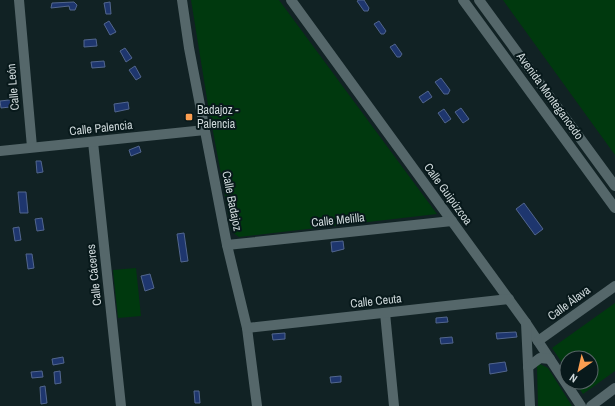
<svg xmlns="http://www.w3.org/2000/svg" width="615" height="406" font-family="'Archivo Narrow',sans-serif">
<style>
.green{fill:#00390e}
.water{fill:#1e366e;stroke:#52668e}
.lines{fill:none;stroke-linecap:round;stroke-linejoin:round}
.minor{stroke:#55676a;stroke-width:10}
.poi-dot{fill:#fb9e50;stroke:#08191b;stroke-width:1.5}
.labels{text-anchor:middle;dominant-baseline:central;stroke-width:4;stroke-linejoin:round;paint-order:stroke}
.street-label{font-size:12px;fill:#cdd7d9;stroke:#08191b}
.poi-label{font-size:12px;fill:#cdd7d9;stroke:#08191b;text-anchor:start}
</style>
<rect width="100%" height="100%" fill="#112224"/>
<g class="green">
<path d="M191,0h88l158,214 -198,23 -7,-5 -24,-127z"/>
<path d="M503,0h112v155z"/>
<path d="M136,268l5,48 -23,2 -5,-48z"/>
<path d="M615,303v68l-32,23 -8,-12h16v-24h-24v12l-15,-22z"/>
<path d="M540,364l8,4 24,38h-34l-1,-40z"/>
</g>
<g class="water">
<path d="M359,0h5l5,8 -1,3h-4l-7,-10z"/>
<path d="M74,2l3,3 -2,5h-5l-1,-4 -18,2 1,-5z"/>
<path d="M110,2l1,12h-5l-2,-11z"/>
<path d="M109,21l7,11 -6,3 -6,-11z"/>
<path d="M379,21l7,10 -2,3h-3l-7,-10z"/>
<path d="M96,39l1,7 -13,1v-7z"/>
<path d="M395,44l7,10 -2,3h-3l-7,-10z"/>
<path d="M125,48l7,10 -6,4 -6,-11z"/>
<path d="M104,61l1,6 -13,1 -1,-6z"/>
<path d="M135,66l6,11 -5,3 -7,-10z"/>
<path d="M441,78l9,12 -2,4h-4l-9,-12z"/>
<path d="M428,91l4,6 -9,6 -4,-6z"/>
<path d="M18,99l1,7 -18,2 -1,-7z"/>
<path d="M128,102l1,7 -14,3 -1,-8z"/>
<path d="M461,108l8,11 -6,4 -8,-11z"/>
<path d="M444,109l7,10 -6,4 -7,-10z"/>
<path d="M139,146l2,6 -10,4 -2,-6z"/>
<path d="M36,161h5l2,11 -6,1z"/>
<path d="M18,192h8l2,21h-8z"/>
<path d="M524,203l19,26 -8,6 -19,-26z"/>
<path d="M42,218l2,12 -7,1 -2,-12z"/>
<path d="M19,227l2,13 -6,1 -2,-13z"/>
<path d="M184,233l4,28 -7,1 -4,-28z"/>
<path d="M343,241l1,8 -12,3 -1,-10z"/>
<path d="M26,254h6l2,14 -6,1z"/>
<path d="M150,274l4,14 -9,3 -4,-15z"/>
<path d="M447,317l1,5 -12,1v-5z"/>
<path d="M516,332l1,5 -20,2 -1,-6z"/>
<path d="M285,333v6l-12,1 -1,-6z"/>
<path d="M452,337l1,6 -12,1 -1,-6z"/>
<path d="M63,357l1,6 -11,2 -1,-6z"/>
<path d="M505,362l2,9 -17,3 -1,-10z"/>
<path d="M42,371l1,6 -11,1 -1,-6z"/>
<path d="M60,371l1,12 -6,1 -1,-12z"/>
<path d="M341,376v6l-10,1 -1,-6z"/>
<path d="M45,386l2,17 -6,1 -1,-17z"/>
<path d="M194,391h5l1,12h-5z"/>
</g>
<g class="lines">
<g class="minor">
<path d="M19,0l13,147"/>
<path d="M182,0l7,48 38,197 20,83 10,78"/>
<path d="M291,0l235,323 55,83"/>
<path d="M463,0l152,208"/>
<path d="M479,0l136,186"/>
<path d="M93,142l28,264"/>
<path d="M0,151l205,-21"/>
<path d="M227,245l225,-24"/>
<path d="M385,313l9,93"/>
<path d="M526,323l4,83"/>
<path d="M247,328l262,-29"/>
<path d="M538,341l77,-55"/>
<path d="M528,367l12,-9 10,1"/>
<path d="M591,406l24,-18"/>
</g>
</g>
<rect class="poi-dot" x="185" y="113" width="8" height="8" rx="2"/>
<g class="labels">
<g class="street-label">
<text transform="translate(13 87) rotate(-95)">Calle León</text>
<text transform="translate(550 96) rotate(54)">Avenida Montegancedo</text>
<text transform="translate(101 128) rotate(-6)">Calle Palencia</text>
<text transform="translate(448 194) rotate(54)">Calle Guipúzcoa</text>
<text transform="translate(232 201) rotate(79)">Calle Badajoz</text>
<text transform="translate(338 220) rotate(-6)">Calle Melilla</text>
<text transform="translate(94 275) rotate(-96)">Calle Cáceres</text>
<text transform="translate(376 301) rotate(-6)">Calle Ceuta</text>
<text transform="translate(569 303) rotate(-36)">Calle Álava</text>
</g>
<g class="poi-label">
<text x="197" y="110">Badajoz -<tspan x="197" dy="14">Palencia</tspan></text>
</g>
</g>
<g transform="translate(579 370) rotate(214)"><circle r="19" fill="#08191b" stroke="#576567"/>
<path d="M0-3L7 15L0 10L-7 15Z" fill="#fb9e50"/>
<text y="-6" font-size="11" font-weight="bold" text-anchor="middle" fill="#cdd7d9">N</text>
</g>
</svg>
